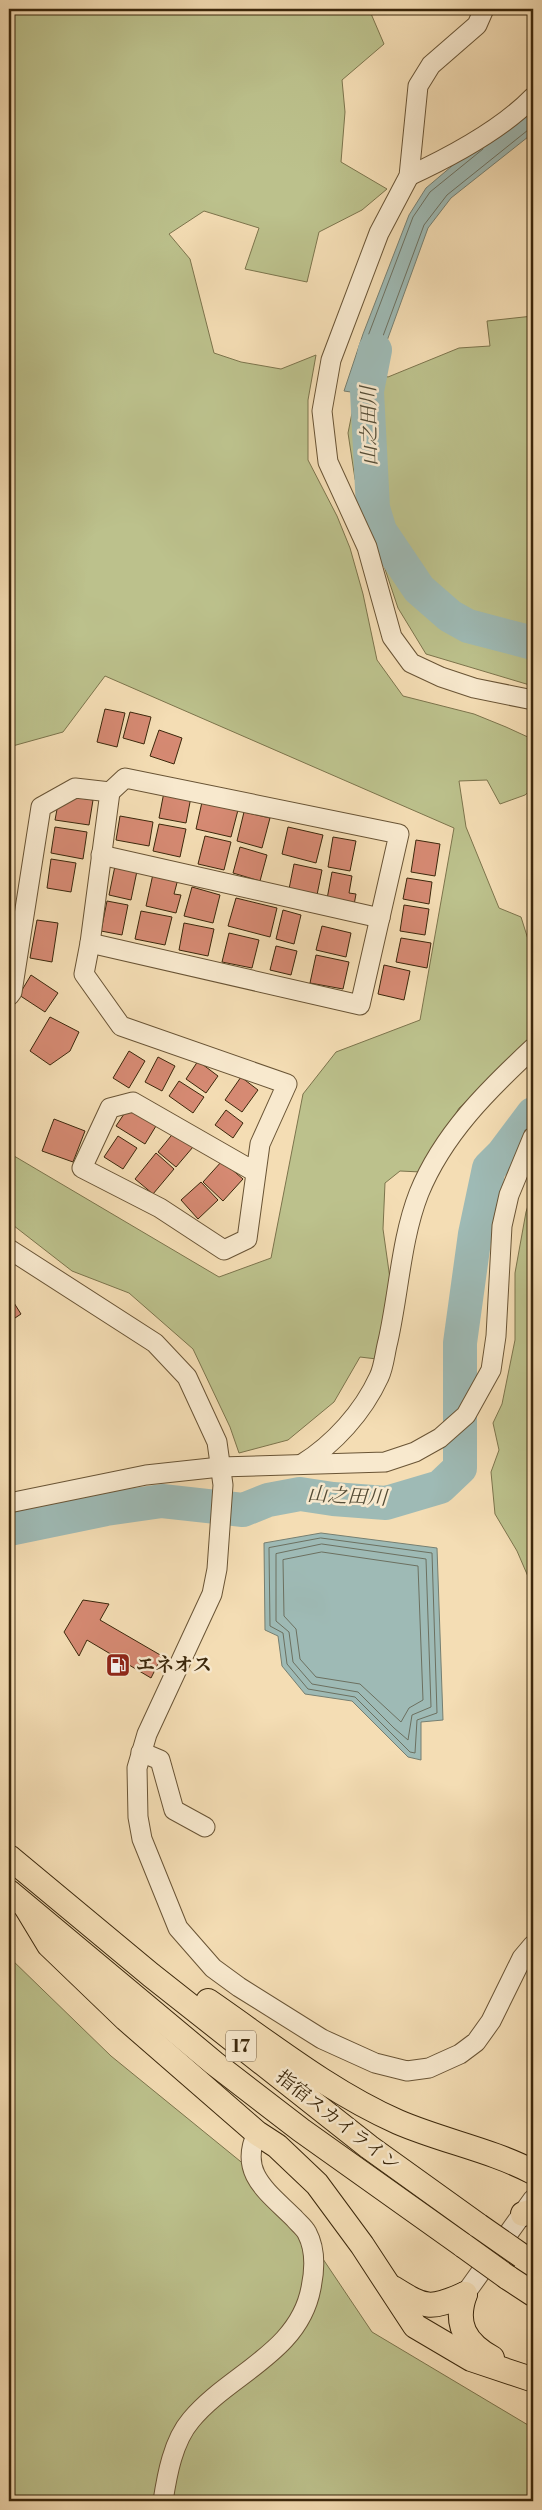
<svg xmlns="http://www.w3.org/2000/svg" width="542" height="2510" font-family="'Libre Bodoni','Noto Serif JP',serif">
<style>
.green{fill:#bcc18c;stroke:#7c744c}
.water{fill:#9ebab5;stroke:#767f71}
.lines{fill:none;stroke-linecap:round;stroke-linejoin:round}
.shore{stroke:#6c7060;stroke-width:1}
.river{stroke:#9ebab5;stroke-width:34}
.building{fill:#d68a73;stroke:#3b270b}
.minor-casing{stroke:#695435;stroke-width:21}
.major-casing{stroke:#3b270b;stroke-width:26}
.minor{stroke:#f8e9ce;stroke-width:19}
.major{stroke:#f4ddb4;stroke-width:24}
.major-bridge-casing{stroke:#3b270b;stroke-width:26;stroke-linecap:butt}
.major-bridge{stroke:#f4ddb4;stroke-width:24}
.labels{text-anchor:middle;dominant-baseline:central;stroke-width:5;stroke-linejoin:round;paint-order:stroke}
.shield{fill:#f8e9ce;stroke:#746146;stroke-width:1}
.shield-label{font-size:18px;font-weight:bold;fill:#3b270b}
.poi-label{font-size:19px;font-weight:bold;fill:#3b270b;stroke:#f8e9ce;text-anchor:start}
.street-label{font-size:19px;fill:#3b270b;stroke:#f8e9ce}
.water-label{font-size:20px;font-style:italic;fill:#544c36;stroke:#f8e9ce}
</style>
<rect width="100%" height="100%" fill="#f4ddb4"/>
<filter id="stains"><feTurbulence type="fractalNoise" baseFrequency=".004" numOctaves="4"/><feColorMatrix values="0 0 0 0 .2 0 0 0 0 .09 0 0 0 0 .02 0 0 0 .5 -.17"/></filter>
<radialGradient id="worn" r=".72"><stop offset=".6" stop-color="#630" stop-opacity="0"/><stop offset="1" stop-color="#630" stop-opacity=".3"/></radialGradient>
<g class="green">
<path d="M9,9h360l15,35 -42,36 3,32 -4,50 46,27 -25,21 -43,22 -12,50 -62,-13 14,-41 -55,-17 -35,23 21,25 24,94 27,9 40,7 35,-14 -8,45v60l29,56 13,32 13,46 14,66 26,36 71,18 32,13 24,11 3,4v46l-8,7 -25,9 -13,-24 -28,1 7,46 33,81 22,9 12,38v88l-74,65 -38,64 -21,-1 -15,12 -2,46 9,64 -7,67 -25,-3 -26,45 -46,38 -49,13 -9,-26 -37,-78 -64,-56 -57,-22 -63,-49v-69l210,124 52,-19 32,-164 33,-42 84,-32 34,-192 -349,-152 -42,56 -54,15z"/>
<path d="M533,316v370l-107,-32 -28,-46 -43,-129 -7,-46 13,-65 27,9 71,-29 31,-2 -3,-25z"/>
<path d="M533,1190v398l-16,-37 -22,-37 -4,-42 8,-22 -6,-27 9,-19 13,-64v-67l11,-61z"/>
<path d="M9,1957l102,99 167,136 94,140 161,96v73h-524z"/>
</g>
<g class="water">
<path d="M533,105v28l-82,65 -23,30 -40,110 -17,57 -27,-4 19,-57 46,-119 17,-27 39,-33z"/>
<path d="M321,1533l116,15 6,172 -22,2v38l-13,-3 -56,-56 -47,-7 -23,-28 -4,-30 -13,-6 -1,-87z"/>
</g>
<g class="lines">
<g class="shore">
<path d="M483,149l-53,43 -17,25 -45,119 -16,48 1,3 15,1 15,-52 41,-111 23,-30 81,-65 5,-1"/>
<path d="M321,1538l111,15 5,160 -20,7 -2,33 -5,-1 -55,-55 -47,-8 -21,-25 -4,-31 -13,-7 -1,-78z"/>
<path d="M322,1544l104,15 5,148 -19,8 -4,25 -14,-12 -36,-36 -46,-8 -19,-22 -4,-30 -13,-11v-67z"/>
<path d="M322,1552l96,14 5,134 -14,8 -8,14 -41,-38 -44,-7 -16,-18 -4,-30 -12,-13 -1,-56z"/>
</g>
<g class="river">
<path d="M375,350l-8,41 6,117 7,23 39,58 31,27 18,10 65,17"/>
<path d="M9,1529l97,-20 56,-8 81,9 25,-10 32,-6 33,5 53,4 54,-16 20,-19v-125l15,-109 14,-66 14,-14 30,-40"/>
</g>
</g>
<g class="building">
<path d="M105,709l20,4 -8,34 -20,-5z"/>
<path d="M130,712l21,5 -7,27 -21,-6z"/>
<path d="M159,730l23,8 -8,26 -24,-8z"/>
<path d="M164,792l27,5 -5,26 -27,-5z"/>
<path d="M74,797l19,3 -4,25 -34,-5 3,-16z"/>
<path d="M202,802l36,8 -7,27 -35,-8z"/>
<path d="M244,812l26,6 -8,30 -25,-7z"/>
<path d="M120,816l33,6 -4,24 -33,-6z"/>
<path d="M159,824l27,5 -6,28 -27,-6z"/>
<path d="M55,827l32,5 -4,27 -32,-6z"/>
<path d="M288,827l35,8 -7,28 -34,-9z"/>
<path d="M205,836l26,6 -7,28 -26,-6z"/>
<path d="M333,837l23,4 -6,30 -22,-4z"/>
<path d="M416,840l24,4 -5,32 -24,-4z"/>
<path d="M240,847l27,8 -7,26 -27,-8z"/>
<path d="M51,859l25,4 -5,29 -24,-4z"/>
<path d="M294,864l28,6 -5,25 -28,-6z"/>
<path d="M115,866l22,5 -6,29 -22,-5z"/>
<path d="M332,872l20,4 -3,17 7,1 -2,11 -27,-6z"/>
<path d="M153,874l25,5 -4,15 7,1 -5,18 -30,-7z"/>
<path d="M407,878l25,4 -3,22 -26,-5z"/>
<path d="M192,887l28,8 -7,28 -29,-7z"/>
<path d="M236,898l41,10 -7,29 -42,-11z"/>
<path d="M107,901l21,4 -6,30 -21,-4z"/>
<path d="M404,905l25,4 -4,26 -25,-4z"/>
<path d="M283,910l18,5 -7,29 -18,-5z"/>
<path d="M141,911l31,6 -7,28 -30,-6z"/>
<path d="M37,920l21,3 -6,39 -22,-4z"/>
<path d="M184,923l30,6 -6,27 -29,-6z"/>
<path d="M322,926l29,7 -5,24 -30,-7z"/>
<path d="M229,933l30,7 -7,28 -30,-6z"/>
<path d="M401,938l30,5 -4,25 -31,-6z"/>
<path d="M276,946l21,5 -6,24 -21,-5z"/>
<path d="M316,955l33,7 -6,27 -33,-6z"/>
<path d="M384,965l26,6 -6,29 -26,-6z"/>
<path d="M31,975l27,18 -13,19 -26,-17z"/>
<path d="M50,1017l29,15 -9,19 -20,14 -20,-14z"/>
<path d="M129,1051l16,10 -16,27 -16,-10z"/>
<path d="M158,1057l17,9 -13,25 -17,-9z"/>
<path d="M198,1061l20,15 -12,17 -20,-14z"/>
<path d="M241,1077l17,13 -16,22 -17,-12z"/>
<path d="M179,1081l25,16 -11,16 -24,-17z"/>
<path d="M128,1108l28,18 -11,18 -29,-18z"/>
<path d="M226,1110l17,13 -10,15 -18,-13z"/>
<path d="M54,1119l31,12 -12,31 -31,-11z"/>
<path d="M175,1131l18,16 -17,20 -18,-15z"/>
<path d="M118,1136l19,12 -14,21 -19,-12z"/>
<path d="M156,1153l18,16 -21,25 -18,-15z"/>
<path d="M222,1161l21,18 -20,22 -20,-19z"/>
<path d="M201,1182l17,18 -20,19 -17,-19z"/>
<path d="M9,1295l12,19 -12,8z"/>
<path d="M83,1600l26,4 -9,16 62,36 -11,22 -64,-38 -8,16 -15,-24z"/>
</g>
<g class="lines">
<defs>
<g id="minor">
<path d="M484,9l-7,16 -46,40 -13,21 -9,90 -30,57 -48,127 -9,51 6,51 39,85 25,90 19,26 30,14 33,11 59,12"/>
<path d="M409,176c41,-19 92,-46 124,-79"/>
<path d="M101,855l279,63"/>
<path d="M90,943l20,-151"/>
<path d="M9,996l3,-4 29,-185 34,-19 35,4 15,-14 274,56 -39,171 -270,-62 -6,31 37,52 166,58 -27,60 -13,95 -23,11 -64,-42 -78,-40 28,-60 23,-6 122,70"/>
<path d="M9,1249l146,94 32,34 30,65 6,43 -6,84 -5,25 -65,140 -10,34 1,49 4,22 36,89 35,40 26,19 83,52 53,24 32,8 22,-3 11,-5 20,-9 16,-12 15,-21 31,-63 11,-13"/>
<path d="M302,1464c32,-20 61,-52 77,-87 5,-10 6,-25 9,-36 11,-49 13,-102 31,-148 24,-59 69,-103 114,-145"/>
<path d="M9,1503l137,-28 74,-8 165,-5 30,-10 25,-14 26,-23 25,-45 5,-34 6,-110 7,-31 24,-58"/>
<path d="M141,1752l19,8 14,50 31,17"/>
<path d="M465,2294l68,-95"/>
<path d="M163,2501c4,-26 10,-60 28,-81 38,-46 108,-67 120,-132 4,-19 5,-38 -4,-55 -3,-6 -9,-10 -13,-15 -26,-26 -56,-45 -37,-85"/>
</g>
<g id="major">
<path d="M9,1857l142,118 218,172 110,79"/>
<path d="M9,1892l205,171 87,67 163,116"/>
<path d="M26,1907l23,38 77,74 131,114 20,13 40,38 45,61 53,81 56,33 60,20"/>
<path d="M208,2001c61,42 122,91 190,121 44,19 93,28 135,50"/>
<path d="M523,2214l10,-3"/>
<path d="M507,2277l26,17"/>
<path d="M393,2288c32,20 37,22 72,6"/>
<path d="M465,2294c-11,30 0,49 27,64"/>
</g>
</defs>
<use href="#minor" class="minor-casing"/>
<use href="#major" class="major-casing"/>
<use href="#minor" class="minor"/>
<use href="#major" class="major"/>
<defs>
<g id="major-bridge">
<path d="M479,2226l43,30"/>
<path d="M464,2246l43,31"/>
</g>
</defs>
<use href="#major-bridge" class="major-bridge-casing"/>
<use href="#major-bridge" class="major-bridge"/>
</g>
<defs>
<symbol id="fuel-square" viewBox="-11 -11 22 22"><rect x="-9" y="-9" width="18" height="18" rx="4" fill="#8f2418" stroke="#f8e9ce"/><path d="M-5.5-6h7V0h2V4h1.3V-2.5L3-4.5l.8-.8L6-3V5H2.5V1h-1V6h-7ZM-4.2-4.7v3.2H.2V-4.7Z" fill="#fff"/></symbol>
</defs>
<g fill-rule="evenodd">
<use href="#fuel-square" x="104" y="1651" width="28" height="28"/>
</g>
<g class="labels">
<rect class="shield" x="226" y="2030.5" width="30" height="31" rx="4"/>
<g class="shield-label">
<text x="241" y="2046">17</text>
</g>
<g class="poi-label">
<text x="136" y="1665">エネオス</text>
</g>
<g class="street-label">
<text transform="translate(338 2121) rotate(38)">指宿スカイライン</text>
</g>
<g class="water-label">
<text transform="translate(370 426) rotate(-91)">山之田川</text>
<text transform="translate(347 1497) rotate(3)">山之田川</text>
</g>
</g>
<rect width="542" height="2510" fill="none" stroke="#f4ddb4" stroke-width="30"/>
<rect x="10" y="10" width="522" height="2490" fill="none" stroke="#3b270b" stroke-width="2.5"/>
<rect x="15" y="15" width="512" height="2480" fill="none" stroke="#3b270b"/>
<rect width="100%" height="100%" filter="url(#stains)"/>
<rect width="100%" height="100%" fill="url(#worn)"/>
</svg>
